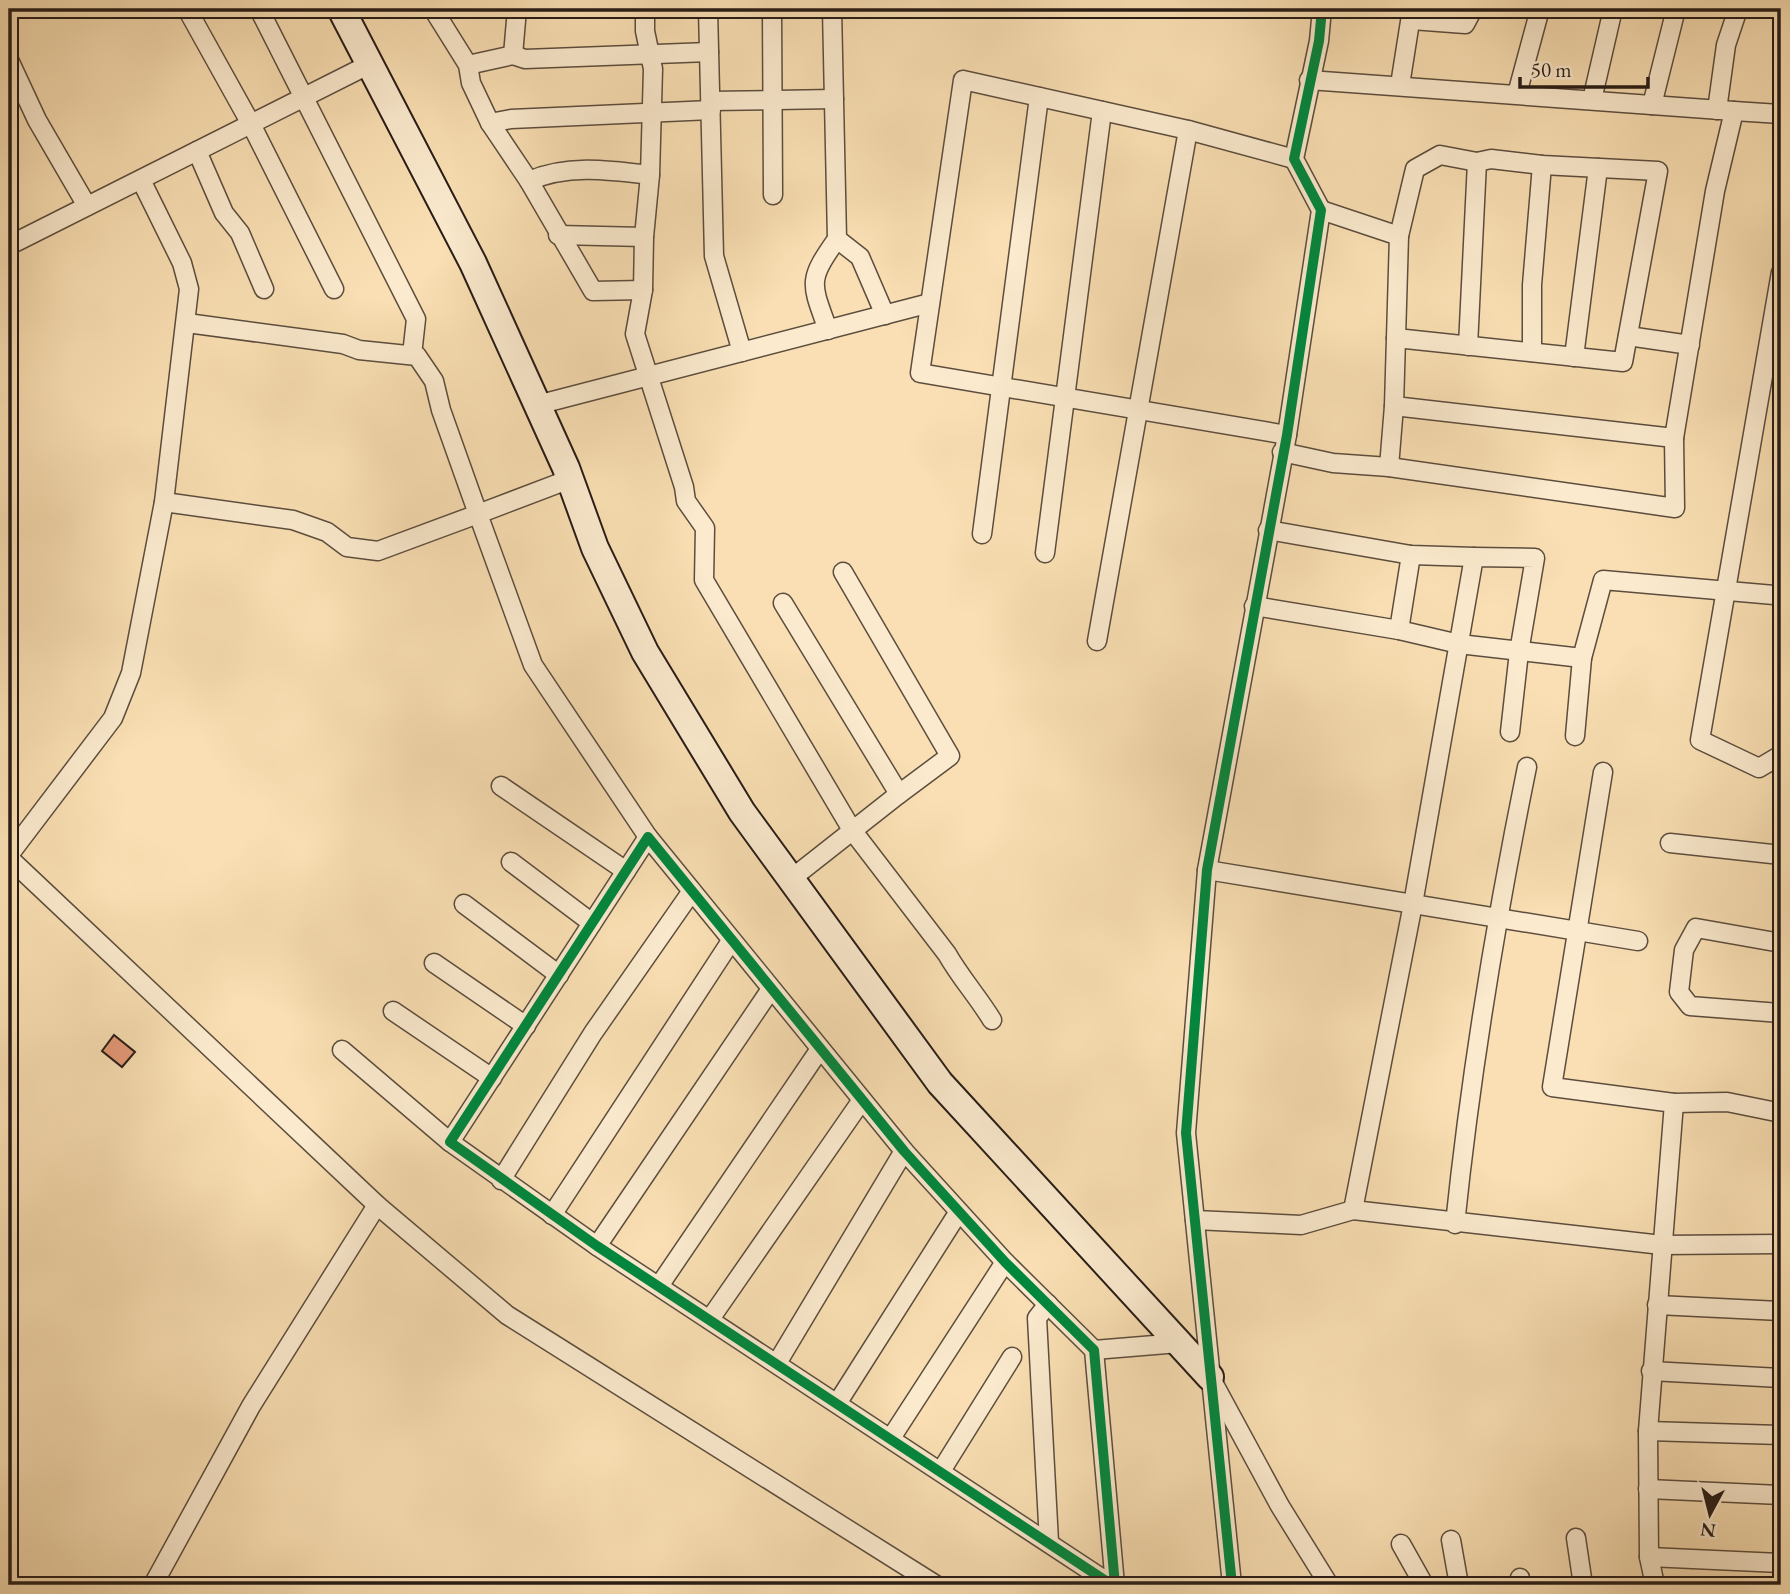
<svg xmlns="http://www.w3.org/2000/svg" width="1790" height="1594" font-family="'EB Garamond',serif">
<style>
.building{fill:#e79a79;stroke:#271c17;stroke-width:2}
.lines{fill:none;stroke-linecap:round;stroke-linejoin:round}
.street-casing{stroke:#5c4d3e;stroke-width:21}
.secondary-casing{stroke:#271c17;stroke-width:30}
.street{stroke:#fbeace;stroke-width:18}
.secondary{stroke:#fbeace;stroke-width:26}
.cycleway-casing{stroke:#fbeace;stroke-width:15}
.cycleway{stroke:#00873e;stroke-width:10}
</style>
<rect width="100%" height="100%" fill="#f9dfb3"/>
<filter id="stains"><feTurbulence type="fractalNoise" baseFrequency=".00286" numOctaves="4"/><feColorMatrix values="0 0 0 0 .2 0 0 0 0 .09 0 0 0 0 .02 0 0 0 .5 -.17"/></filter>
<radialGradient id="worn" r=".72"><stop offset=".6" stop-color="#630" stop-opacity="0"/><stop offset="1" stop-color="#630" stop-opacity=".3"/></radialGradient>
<path class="building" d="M114,1035l21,17 -13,15 -20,-16z"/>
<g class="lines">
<defs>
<g id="street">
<path d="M187,9l64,115 83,165"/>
<path d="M259,9l157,310 -4,36"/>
<path d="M433,9l35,56 3,18 19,40 39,58 64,110 50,-1"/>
<path d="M645,9v22l8,38 -3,106 -6,62 -1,53 -8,44 49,153 2,14 19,27 -1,52 148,250 95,124c13,23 31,43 45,66"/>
<path d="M708,9l6,247 28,96"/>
<path d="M772,9l1,186"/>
<path d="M832,9l5,230 23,18 25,58"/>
<path d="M1412,20l53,4 8,-15"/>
<path d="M513,55l4,-46"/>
<path d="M9,60l28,60 50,86"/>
<path d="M468,65l45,-10 12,4 184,-7"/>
<path d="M1309,80l425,31 -19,80 -41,247 -280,-32 5,-170 -78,-26"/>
<path d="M1400,85l12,-76"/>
<path d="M1517,94l23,-85"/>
<path d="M1592,100l21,-91"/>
<path d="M711,101l123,-2"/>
<path d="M1652,105l24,-96"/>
<path d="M1717,110l9,-65 12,-36"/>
<path d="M1734,111l47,3"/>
<path d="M490,123l21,-4 200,-9"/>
<path d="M197,151l27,62 16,20 24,56"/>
<path d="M529,181c38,-17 80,-11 121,-6"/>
<path d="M558,235l86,2"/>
<path d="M9,242h7l354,-178"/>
<path d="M1781,272l-81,468 59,28 22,-13"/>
<path d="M828,330c-17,-47 -21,-49 9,-91"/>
<path d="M1628,336l62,9"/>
<path d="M1396,338l227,24 35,-191 -116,-6 -51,-6 -14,3 -37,-7 -25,14 -16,67"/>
<path d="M1468,346l9,-184"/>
<path d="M1532,352v-67l10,-120"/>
<path d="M1574,357l24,-189"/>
<path d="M537,405l393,-102"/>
<path d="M1287,435l-367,-62 43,-293 225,50 106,29"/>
<path d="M1282,452l51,11 56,4 286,41 -1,-70"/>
<path d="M1389,467l5,-61"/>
<path d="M570,479l-92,35 55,151 115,172"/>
<path d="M164,502l129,18 34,12 20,15 31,4 100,-37 -37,-104 -7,-29 -17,-25 -58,-6 -16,-6 -156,-21"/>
<path d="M1268,530l143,25 63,2"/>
<path d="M982,534l57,-437"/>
<path d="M1045,553l57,-442"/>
<path d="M783,603l116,191 51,-38 -107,-184"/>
<path d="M1254,606l145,24 60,14 123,14 21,-78 171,15 7,3"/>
<path d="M1399,630l12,-75"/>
<path d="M1097,641l91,-511"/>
<path d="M1575,736l7,-78"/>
<path d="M1603,772l-51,315 122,16 -26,328 1,126 6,28"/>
<path d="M501,786l125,85"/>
<path d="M1670,843l111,12"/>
<path d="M9,855l104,-137 18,-45 33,-171 25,-213 -7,-26 -41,-83"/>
<path d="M9,858l368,347 130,110 429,270"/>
<path d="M511,862l81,61"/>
<path d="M1207,870l431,71"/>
<path d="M791,879l108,-85"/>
<path d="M464,904l95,71"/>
<path d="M1781,943l-85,-15 -12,22 -5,42 11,14 91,7"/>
<path d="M434,963l92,63"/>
<path d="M393,1011l99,67"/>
<path d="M342,1050l108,92"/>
<path d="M1674,1103l53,-1 54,11"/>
<path d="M501,1180l92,-147 99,-142"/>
<path d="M1353,1210l309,35 119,-1"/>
<path d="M552,1215l179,-274"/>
<path d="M1195,1220l106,5 52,-15 60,-306 61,-347 61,1 -16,94 -9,80"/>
<path d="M1455,1224c16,-154 41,-305 72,-457"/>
<path d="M597,1246l174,-257"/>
<path d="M659,1286l161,-237"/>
<path d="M1048,1304l-11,14 12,224"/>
<path d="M1657,1305l124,6"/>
<path d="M710,1319l152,-219"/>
<path d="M1094,1350l85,-7"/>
<path d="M777,1363l127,-212"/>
<path d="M1651,1371l130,7"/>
<path d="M1215,1386l65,120 49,79"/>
<path d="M838,1402l120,-189"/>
<path d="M1648,1431l133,4"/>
<path d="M891,1438l114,-176"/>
<path d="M941,1471l71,-114"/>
<path d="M1648,1489l133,6"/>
<path d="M1576,1538l7,47"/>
<path d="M1451,1540l8,45"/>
<path d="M1401,1544l23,41"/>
<path d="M1649,1557l132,6"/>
<path d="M1520,1578l1,7"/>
<path d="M153,1585l98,-179 126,-201"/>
<path d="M1112,1585l-515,-339 -147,-104 198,-305 256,314 101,111 89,88 21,235"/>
<path d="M1232,1585l-46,-452 21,-263 80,-435 34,-225 -27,-51 25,-118 3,-32"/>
</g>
<path id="secondary" d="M341,9l132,254 93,205 29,80 50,104 97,160 198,271 270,294"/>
</defs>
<use href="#street" class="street-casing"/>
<use href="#secondary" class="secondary-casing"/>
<use href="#street" class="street"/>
<use href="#secondary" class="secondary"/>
<defs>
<g id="cycleway">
<path d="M1112,1585l-515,-339 -147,-104 198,-305 256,314 101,111 89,88 21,235"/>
<path d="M1232,1585l-46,-452 21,-263 80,-435 34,-225 -27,-51 25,-118 3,-32"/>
</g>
</defs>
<use href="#cycleway" class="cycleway-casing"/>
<use href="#cycleway" class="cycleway"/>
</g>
<rect width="1790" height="1594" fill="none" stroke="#f9dfb3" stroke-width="35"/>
<rect x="10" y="10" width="1769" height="1573" fill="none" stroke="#271c17" stroke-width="3.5"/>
<rect x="18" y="18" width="1755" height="1559" fill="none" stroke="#271c17" stroke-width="2"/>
<g transform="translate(1710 1514) rotate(187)" stroke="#fbeace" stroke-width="5" paint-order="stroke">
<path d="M0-5L12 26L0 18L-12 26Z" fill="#271c17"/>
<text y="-10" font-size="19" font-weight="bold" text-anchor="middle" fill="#271c17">N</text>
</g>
<path d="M1520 77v10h128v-10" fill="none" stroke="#271c17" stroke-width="3.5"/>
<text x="1531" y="77" font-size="21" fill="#271c17" stroke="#fbeace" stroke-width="5" paint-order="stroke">50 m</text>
<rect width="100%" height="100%" filter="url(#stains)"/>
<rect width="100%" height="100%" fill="url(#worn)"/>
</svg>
